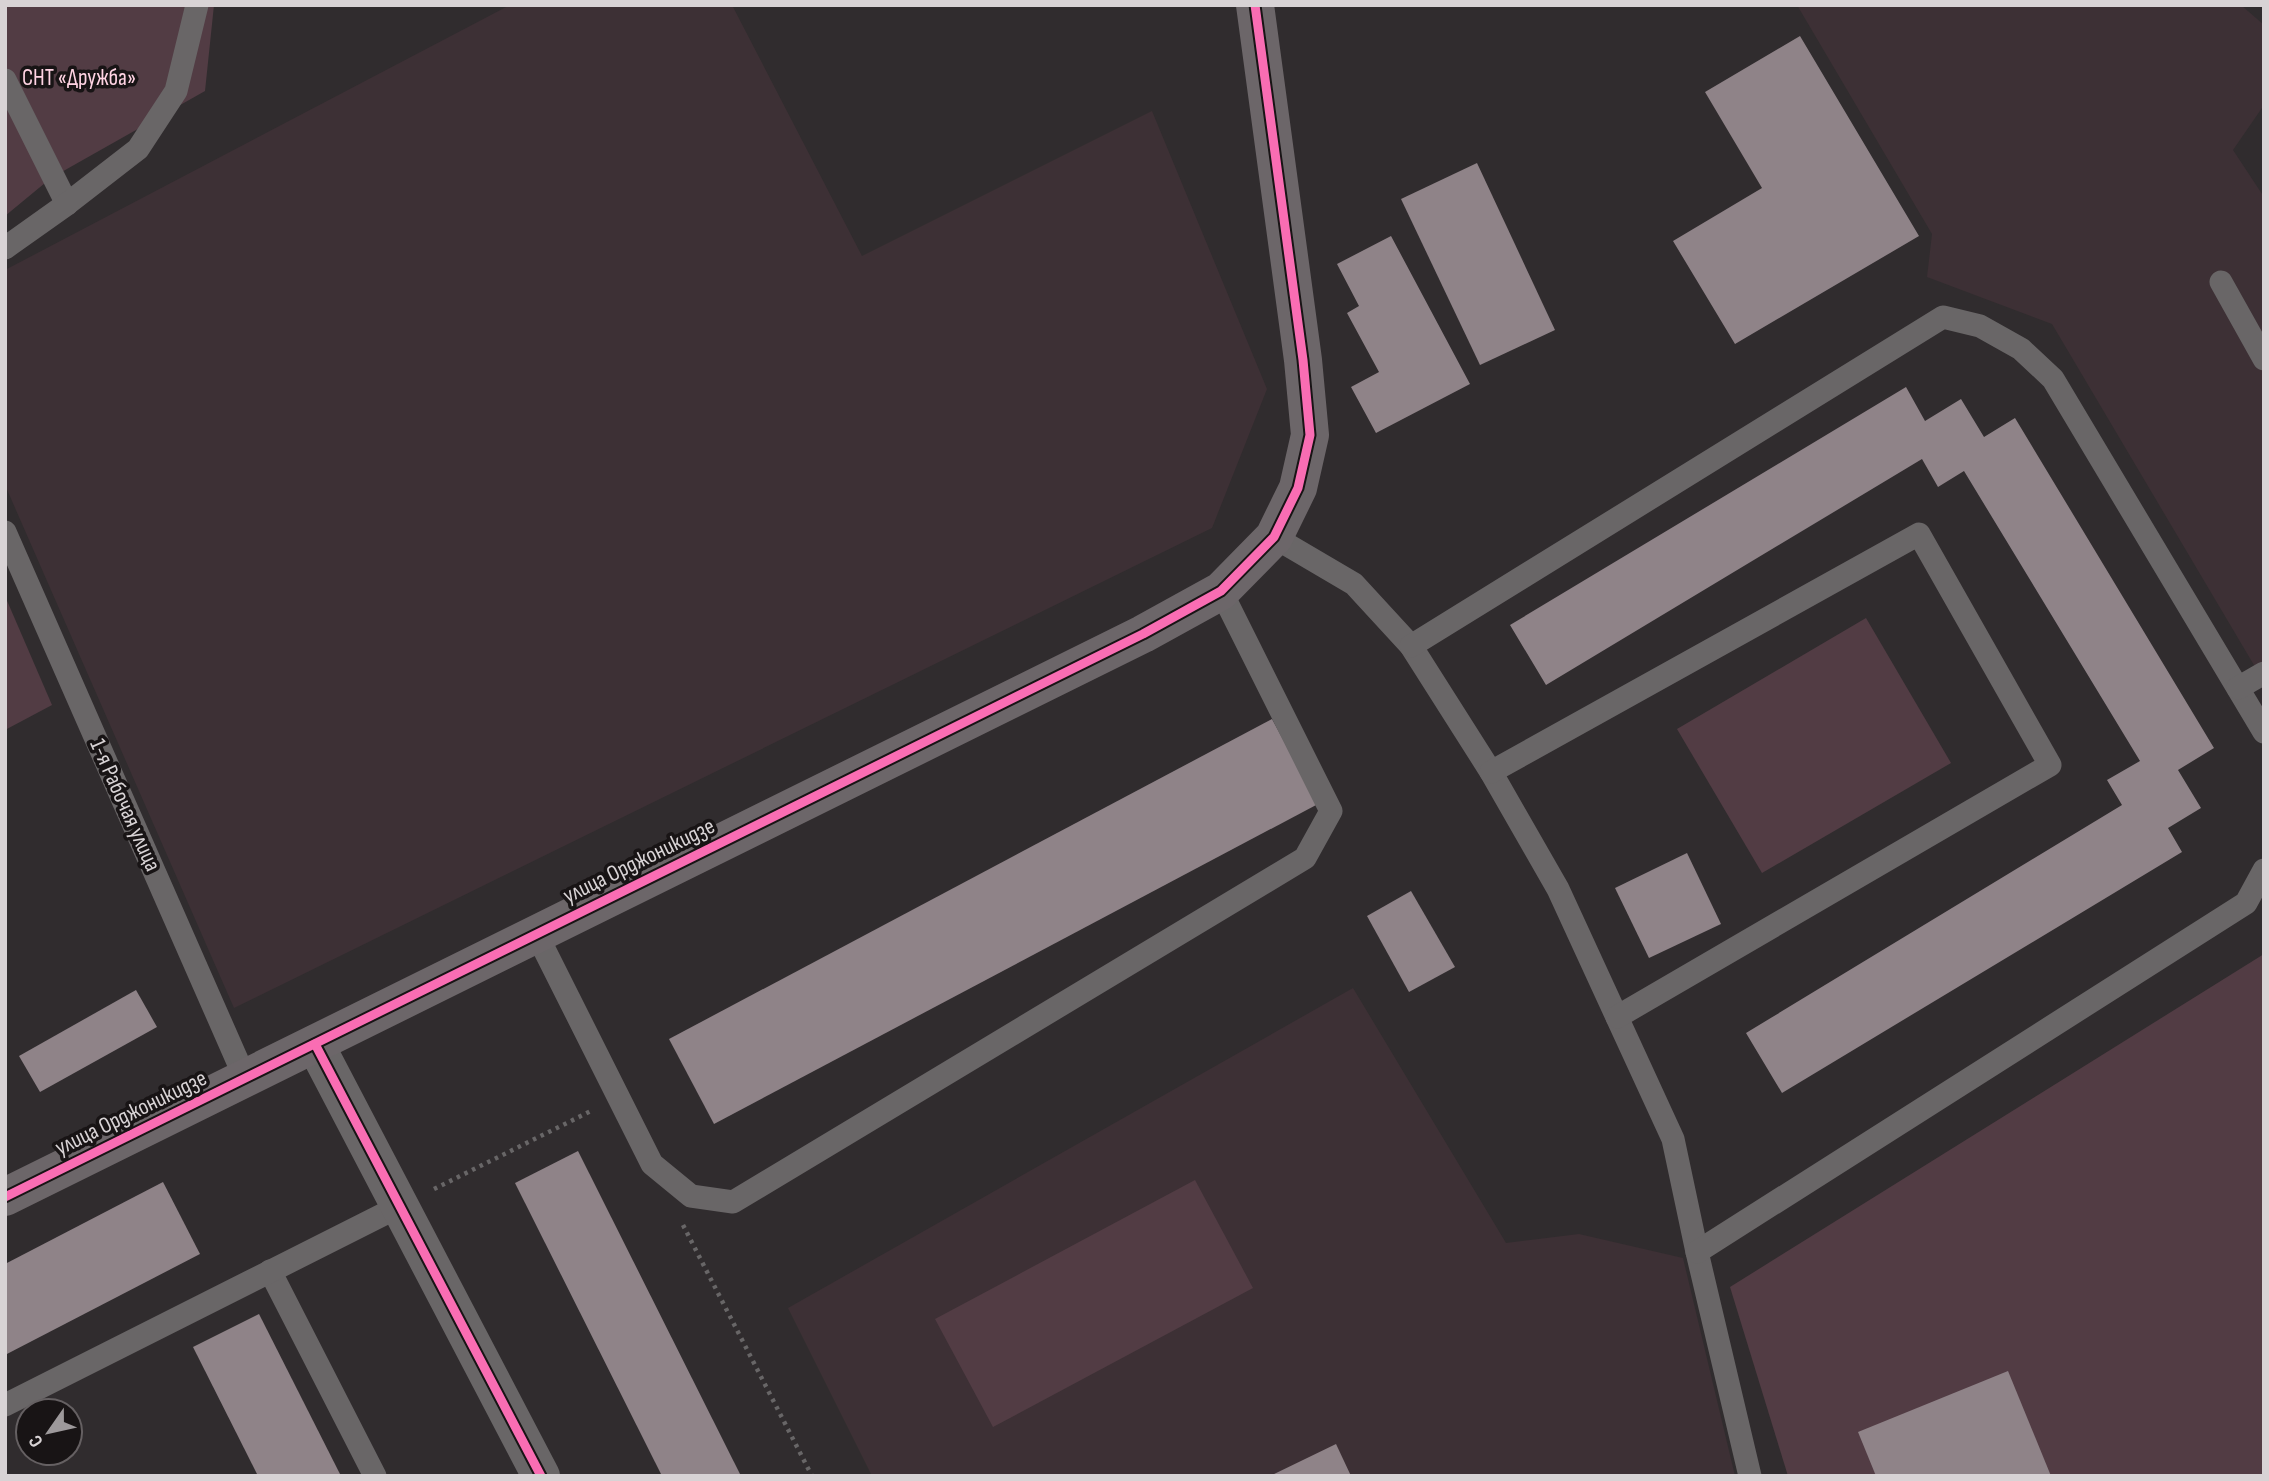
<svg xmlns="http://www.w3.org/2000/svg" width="2269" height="1481" font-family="'Sofia Sans Condensed',sans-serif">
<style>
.built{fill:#3d3035}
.green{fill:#523c44}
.building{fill:#8f8388}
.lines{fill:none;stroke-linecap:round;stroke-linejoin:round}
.path{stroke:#686667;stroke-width:4.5;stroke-dasharray:3.5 5;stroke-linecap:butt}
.lane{stroke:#696667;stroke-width:23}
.street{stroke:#696667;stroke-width:38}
.secondary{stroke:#6c6669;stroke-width:38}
.cycleway-casing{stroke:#181415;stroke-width:13}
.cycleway{stroke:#f96db3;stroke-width:9}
.labels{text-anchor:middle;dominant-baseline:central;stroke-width:7;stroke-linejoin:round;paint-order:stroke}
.park-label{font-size:23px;fill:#ffd3e3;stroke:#181415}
.street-label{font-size:23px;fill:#d8d3d5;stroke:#181415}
</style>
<rect width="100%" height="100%" fill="#302c2e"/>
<g class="built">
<path d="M510,5h222l130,251 290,-145 115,278 -55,139 -978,480 -229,-523v-215z"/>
<path d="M1797,5h444l23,20v80l-31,45 31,47v485l-212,-358 -125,-47 5,-43z"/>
<path d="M1353,988l153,255 73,-9 104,24 52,218h-863l-84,-168z"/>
</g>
<g class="green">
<path d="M5,5h209l-9,86 -154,87 -46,38z"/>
<path d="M5,596l47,109 -47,25z"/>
<path d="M1866,618l85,145 -189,110 -85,-144z"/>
<path d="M2264,954v522h-476l-58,-189z"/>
<path d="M1195,1180l58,108 -260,139 -58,-108z"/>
</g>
<g class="building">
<path d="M1800,36l119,200 -184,108 -62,-103 89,-53 -57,-96z"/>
<path d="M1477,163l78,167 -75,35 -79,-166z"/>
<path d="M1391,236l79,148 -94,49 -25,-46 28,-15 -32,-59 12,-7 -22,-42z"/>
<path d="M1906,387l19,34 36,-22 23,38 31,-19 199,330 -36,22 23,38 -33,20 14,24 -400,241 -36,-60 376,-228 -15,-25 33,-19 -176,-290 -26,16 -16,-28 -376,226 -36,-60z"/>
<path d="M1272,719l46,85 -604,320 -45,-85z"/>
<path d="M1687,853l34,71 -72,34 -34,-70z"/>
<path d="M1411,891l44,76 -46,25 -42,-76z"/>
<path d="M136,990l21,37 -117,65 -21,-36z"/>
<path d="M578,1151l163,325h-79l-147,-293z"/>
<path d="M163,1182l37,72 -195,101v-91z"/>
<path d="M259,1314l82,162h-83l-65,-129z"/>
<path d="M2008,1371l43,105h-175l-18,-44z"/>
<path d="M1336,1444l15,32h-81z"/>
</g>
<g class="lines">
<g class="path">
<path d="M434,1189l159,-79"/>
<path d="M683,1225l129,251"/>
</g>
<g class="lane">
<path d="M5,80l62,124"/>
<path d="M5,248l62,-44 71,-55 38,-58 21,-86"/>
<path d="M2221,282l43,77"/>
<path d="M5,532l240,546"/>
<path d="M1274,537l80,47 57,62 80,126 67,117 115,250 24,113 53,224"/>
<path d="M1411,646l532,-329 37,9 41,23 32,30 211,353"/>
<path d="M2238,688l26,-15"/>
<path d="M1491,772l428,-238 131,231 -433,252"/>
<path d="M536,933l116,231 39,32 42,6 572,-344 26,-47 -110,-220"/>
<path d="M1697,1252l549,-349 18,-33"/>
<path d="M270,1271l105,205"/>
<path d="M5,1405l395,-199"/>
</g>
<path class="street" d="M315,1044l226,432"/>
<path class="secondary" d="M5,1197l1138,-563 78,-43 53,-54 24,-49 12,-53 -7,-75 -48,-355"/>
<defs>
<g id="cycleway">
<path d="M315,1044l226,432"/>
<path d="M5,1197l1138,-563 78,-43 53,-54 24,-49 12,-53 -7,-75 -48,-355"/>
</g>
</defs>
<use href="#cycleway" class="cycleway-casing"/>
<use href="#cycleway" class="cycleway"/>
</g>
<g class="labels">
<g class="park-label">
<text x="79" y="78">СНТ «Дружба»</text>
</g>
<g class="street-label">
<text transform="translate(125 805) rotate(66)">1-я Рабочая улица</text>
<text transform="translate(639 861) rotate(-26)">улица Орджоникидзе</text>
<text transform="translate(131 1113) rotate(-26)">улица Орджоникидзе</text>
</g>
</g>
<rect width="2269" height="1481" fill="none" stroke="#d8d3d5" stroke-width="14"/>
<g transform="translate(49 1432) rotate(236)"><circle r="33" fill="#181415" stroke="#656062" stroke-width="2"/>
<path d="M0-5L12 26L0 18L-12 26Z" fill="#9d999b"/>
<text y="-10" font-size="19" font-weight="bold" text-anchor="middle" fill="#d8d3d5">С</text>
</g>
</svg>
